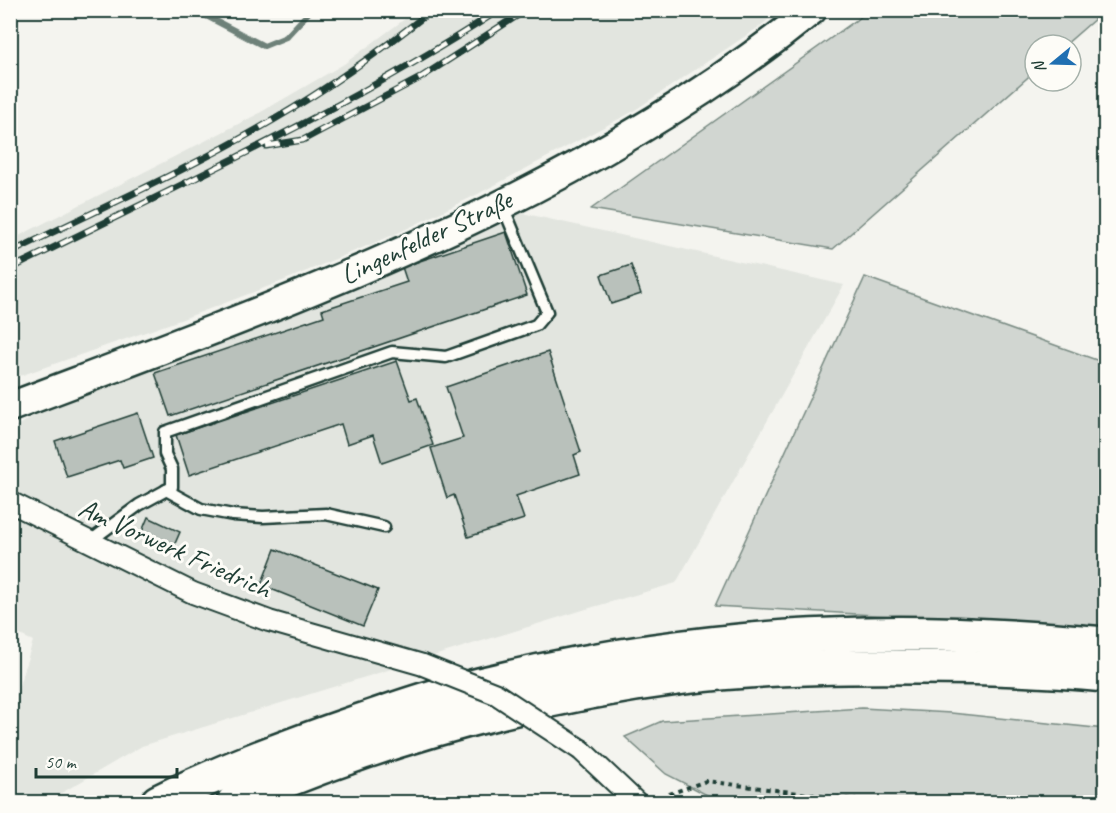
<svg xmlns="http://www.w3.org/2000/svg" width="1116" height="813" font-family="Caveat,sans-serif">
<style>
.built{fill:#e2e5df}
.green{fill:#d1d6d1;stroke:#788a82;stroke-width:1.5}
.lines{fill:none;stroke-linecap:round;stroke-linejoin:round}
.stream{stroke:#6e8179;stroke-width:6}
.building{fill:#b9c1bb;stroke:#1f3d34;stroke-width:1.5}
.service-casing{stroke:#1f3d34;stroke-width:15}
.minor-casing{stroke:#1f3d34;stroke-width:24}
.secondary-casing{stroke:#1f3d34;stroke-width:33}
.trunk-casing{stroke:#1f3d34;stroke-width:38}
.path{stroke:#1f3d34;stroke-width:4;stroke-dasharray:4.5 4.5;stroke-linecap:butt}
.service{stroke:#fdfcf7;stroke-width:10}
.minor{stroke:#fdfcf7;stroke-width:20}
.secondary{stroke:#fdfcf7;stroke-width:28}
.trunk{stroke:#fdfcf7;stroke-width:33}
.rail-casing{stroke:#1f3d34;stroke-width:7}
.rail{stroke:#fdfcf7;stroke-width:4.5;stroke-dasharray:14;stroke-linecap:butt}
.minor-bridge-casing{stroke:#1f3d34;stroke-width:24;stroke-linecap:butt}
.minor-bridge{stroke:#fdfcf7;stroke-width:20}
.labels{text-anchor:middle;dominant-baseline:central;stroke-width:6;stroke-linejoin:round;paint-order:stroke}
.street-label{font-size:28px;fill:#1f3d34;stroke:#fdfcf7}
</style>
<rect width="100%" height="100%" fill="#f4f4ef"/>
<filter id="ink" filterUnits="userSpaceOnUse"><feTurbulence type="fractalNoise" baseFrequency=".0167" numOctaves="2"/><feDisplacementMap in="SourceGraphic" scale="12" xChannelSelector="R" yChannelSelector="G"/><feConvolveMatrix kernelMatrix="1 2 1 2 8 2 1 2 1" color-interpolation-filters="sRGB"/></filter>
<g filter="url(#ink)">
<g class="built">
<path d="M417,10l362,1 -20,16 -127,85 -154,82 -80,39 -113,47 -105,40 -169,59v-139l245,-125 88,-51z"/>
<path d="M522,213l322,72 -168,298 -93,27 -441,136 -96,56h-35v-91l22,-70 -22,-10v-202l57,-32 317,-126z"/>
</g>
<g class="green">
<path d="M869,11h235l-39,34h-30v26l-202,178 -242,-40z"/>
<path d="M865,277l240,86v265l-390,-22z"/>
<path d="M862,708l89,5 154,16v73h-341l-55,-6 -43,-22 -41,-37 37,-16z"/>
</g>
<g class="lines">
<path class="stream" d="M195,10l69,36 22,-9 25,-27"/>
</g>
<g class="building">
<path d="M506,232l21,63 -357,121 -15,-43 169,-57 -2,-6 85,-28 -5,-15z"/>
<path d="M631,265l10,29 -30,10 -10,-29z"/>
<path d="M548,352l33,100 -7,3 6,19 -64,22 8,23 -56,18 -14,-42 -7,3 -16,-50 32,-10 -17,-51z"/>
<path d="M397,361l14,39 6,-2 16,47 -51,18 -9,-28 -26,9 -6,-20 -152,51 -13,-40z"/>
<path d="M138,413l15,45 -30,10 -3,-8 -53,17 -12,-36z"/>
<path d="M148,517l32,15 -7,16 -32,-14z"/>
<path d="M275,549l103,41 -15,36 -102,-41z"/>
</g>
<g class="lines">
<defs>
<g id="service">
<path d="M166,490l35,19 32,6 30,2 63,-3 58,13"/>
<path d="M89,542l50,-37 33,-18v-18l-7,-15v-22l227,-80 54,5 90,-32 11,-13 -45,-108"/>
</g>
<g id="minor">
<path d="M10,502l183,91 76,28 154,44"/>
<path d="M581,750l55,52"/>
</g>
<path id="secondary" d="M10,407c276,-105 570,-208 802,-397"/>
<g id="trunk">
<path d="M158,802c64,-32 132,-57 199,-80 28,-9 56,-20 84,-27 135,-37 285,-59 425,-61 80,-2 160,3 240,10"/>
<path d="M234,802c143,-62 296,-105 451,-125 78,-10 157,-11 235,-10 62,0 124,2 186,8"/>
</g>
</defs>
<use href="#service" class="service-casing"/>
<use href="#minor" class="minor-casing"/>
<use href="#secondary" class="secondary-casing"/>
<use href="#trunk" class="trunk-casing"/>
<path class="path" d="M652,800l54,-19 162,21"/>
<use href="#service" class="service"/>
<use href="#minor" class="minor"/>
<use href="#secondary" class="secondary"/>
<use href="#trunk" class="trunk"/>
<defs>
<g id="rail">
<path d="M266,146l37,-6 15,-8 102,-54 106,-68"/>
<path d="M10,253c89,-44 180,-84 265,-134 55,-32 107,-69 157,-109"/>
<path d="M10,269c165,-82 334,-158 489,-259"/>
</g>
</defs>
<use href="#rail" class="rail-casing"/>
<use href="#rail" class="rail"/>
<defs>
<path id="minor-bridge" d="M423,665l73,29 85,56"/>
</defs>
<use href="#minor-bridge" class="minor-bridge-casing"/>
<use href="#minor-bridge" class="minor-bridge"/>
</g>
</g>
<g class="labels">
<g class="street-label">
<text transform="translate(426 237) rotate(-25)">Lingenfelder Straße</text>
<text transform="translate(175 548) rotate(24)">Am Vorwerk Friedrich</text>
</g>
</g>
<rect width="1116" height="813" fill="none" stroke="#fdfcf7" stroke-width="36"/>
<rect x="18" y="18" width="1080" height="777" fill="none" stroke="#1f3d34" stroke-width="2" filter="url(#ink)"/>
<g transform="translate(1053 63) rotate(251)"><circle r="28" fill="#fdfcf7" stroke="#a4b0a9" stroke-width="1.5"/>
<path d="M0-4.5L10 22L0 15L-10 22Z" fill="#1f6fb2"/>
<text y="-9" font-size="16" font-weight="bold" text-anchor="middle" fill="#1f3d34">N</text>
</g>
<path d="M36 768v9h141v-9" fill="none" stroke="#1f3d34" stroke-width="3"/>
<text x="45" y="768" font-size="18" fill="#1f3d34" stroke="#fdfcf7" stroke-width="4.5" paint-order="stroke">50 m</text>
</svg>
